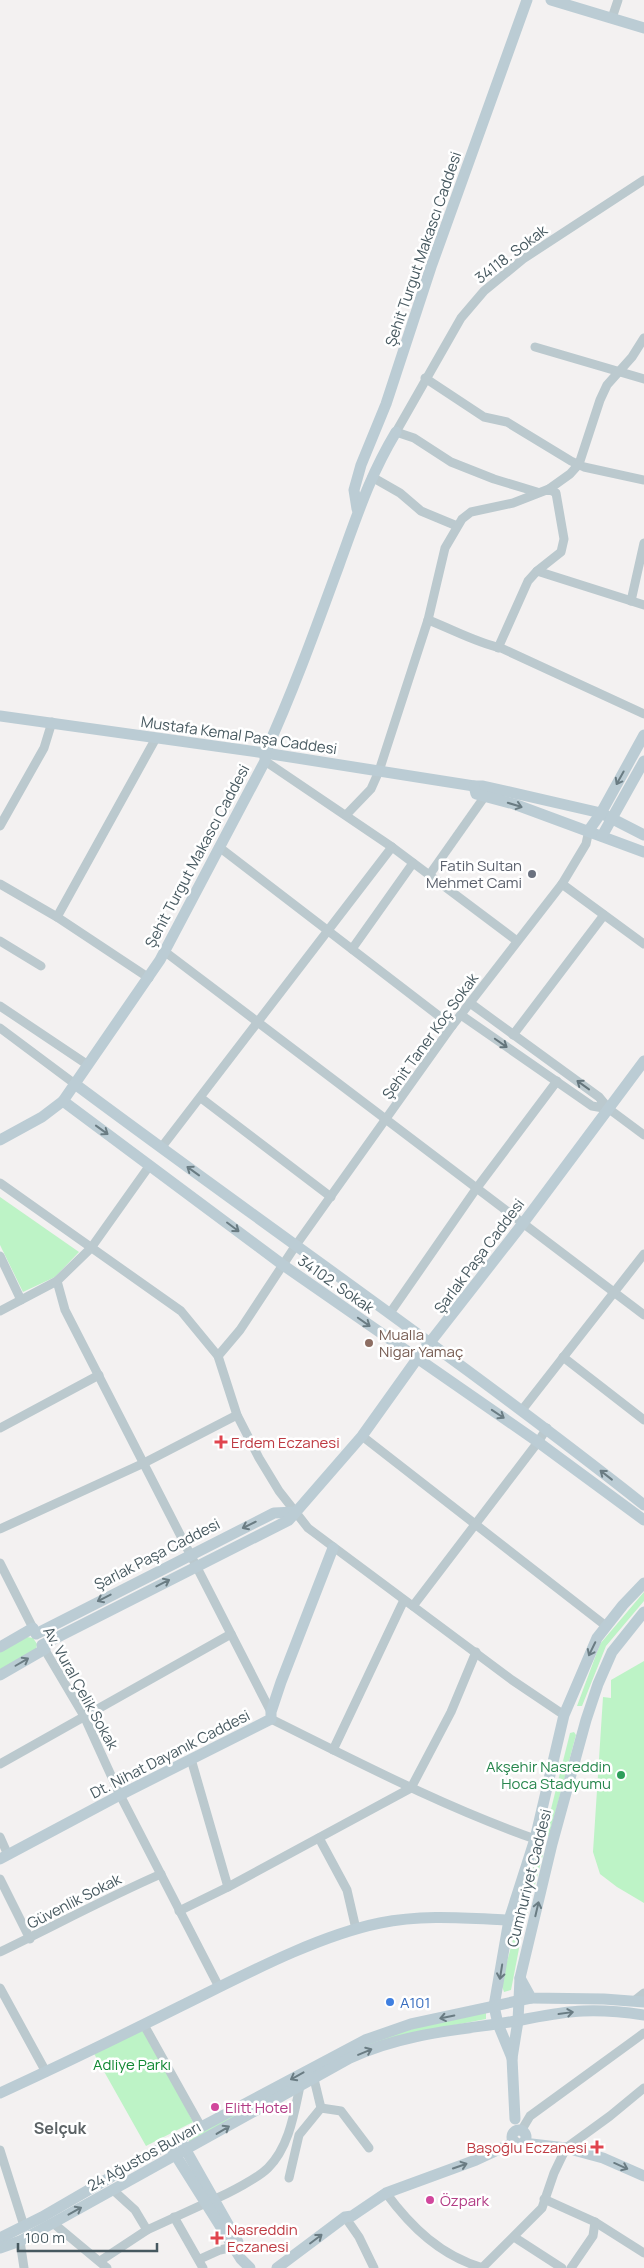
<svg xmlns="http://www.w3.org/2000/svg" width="644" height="2268" font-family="Manrope,sans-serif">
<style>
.green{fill:#bdf3c6}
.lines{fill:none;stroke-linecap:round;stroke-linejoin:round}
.street{stroke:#bbc9ce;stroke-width:9}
.secondary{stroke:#bbccd4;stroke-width:11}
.oneway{stroke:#6a7c83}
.oneway2{stroke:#64757c}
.worship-dot{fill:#6b7280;stroke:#fff;stroke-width:2}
.education-dot{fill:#8d6e63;stroke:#fff;stroke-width:2}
.health-dot{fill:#e0444e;stroke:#fff;stroke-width:2}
.leisure-dot{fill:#2e9e5b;stroke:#fff;stroke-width:2}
.shop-dot{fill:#3f7fe0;stroke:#fff;stroke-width:2}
.hotel-dot{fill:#d1479c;stroke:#fff;stroke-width:2}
.labels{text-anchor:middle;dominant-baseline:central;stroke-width:5;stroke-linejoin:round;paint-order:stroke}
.street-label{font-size:15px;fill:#475960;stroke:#fff}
.worship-label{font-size:15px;fill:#5b616d;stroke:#fff;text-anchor:end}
.education-label{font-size:15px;fill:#785e54;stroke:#fff;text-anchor:start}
.health-label{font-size:15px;fill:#be3a42;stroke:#fff;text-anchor:start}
.leisure-label{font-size:15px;fill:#27864d;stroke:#fff;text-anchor:end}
.shop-label{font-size:15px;fill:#366cbe;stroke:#fff;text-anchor:start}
.park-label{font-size:15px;fill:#108832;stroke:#fff}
.hotel-label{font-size:15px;fill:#b23c85;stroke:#fff;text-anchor:start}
.neighbourhood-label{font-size:16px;font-weight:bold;fill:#5c6366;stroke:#fff}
</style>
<rect width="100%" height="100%" fill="#f3f1f1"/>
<g class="green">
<path d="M0,1197l79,55 -24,25 -32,15 -23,-47z"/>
<path d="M644,1592v9l-38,45 -24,60h-5l23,-62z"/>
<path d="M27,1637l6,1 4,6 -1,6 -36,20v-18z"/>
<path d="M644,1661v242l-27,-16 -17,-13 -7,-22 10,-155 8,1v-18z"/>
<path d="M574,1732l2,3 -27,101 -5,1 26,-104z"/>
<path d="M538,1850l6,1 -22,82 -10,52 -1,5 -7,2 -3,-9z"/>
<path d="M486,2011v8l-78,15 -217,110 -3,-6 195,-102z"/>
<path d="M144,2025l49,97 -47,24 -54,-96z"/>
</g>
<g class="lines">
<g class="street">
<path d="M612,18l6,-18"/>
<path d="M535,347l109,32"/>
<path d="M425,378l59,39 23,5 64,39 13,6 60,13"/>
<path d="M372,477l28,16 21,18 36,15"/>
<path d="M549,489l21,-15 9,-10 21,-64 7,-15 25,-28 12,-19"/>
<path d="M537,492l-43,-13 -43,-17 -37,-24 -18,-6 65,-114 23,-27 39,-32 121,-79"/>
<path d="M631,601l13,-58"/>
<path d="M428,620c24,9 49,23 73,28l143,66"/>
<path d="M498,648l30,-67 9,-10 107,34"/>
<path d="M265,761l127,86 125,94"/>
<path d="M346,815l25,-26 8,-18 49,-151 17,-72 17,-29 9,-7 42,-9 36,-14 7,4 8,46 -3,13 -24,19"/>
<path d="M0,826l44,-78 8,-26"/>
<path d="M219,847l233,179"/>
<path d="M430,874l55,-78"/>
<path d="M0,884l57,33 92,61"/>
<path d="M562,884l82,60"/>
<path d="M57,917l99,-179"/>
<path d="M0,941l41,25"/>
<path d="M352,949l61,-86"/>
<path d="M164,951l480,364"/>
<path d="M0,1006l88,59"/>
<path d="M461,1015l131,91 17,3 -10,-12 -129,-94"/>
<path d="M0,1028l75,56"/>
<path d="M513,1035l91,-120"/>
<path d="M201,1098l130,99"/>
<path d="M609,1109l35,26"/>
<path d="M161,1148l231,-301"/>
<path d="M0,1183l181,128 37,45 19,59 22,43 20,33 29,37 204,152 52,35"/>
<path d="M0,1256l21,44"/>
<path d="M57,1281l8,29 206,402"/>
<path d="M0,1311l57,-30 34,-33 59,-83"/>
<path d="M390,1313l86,-124 81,-108"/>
<path d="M218,1356l22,-26 56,-85 156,-219 110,-142 24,-40 3,-14"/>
<path d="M563,1357l81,63"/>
<path d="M522,1410l122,-156"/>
<path d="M0,1428l99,-53"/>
<path d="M362,1436l244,190"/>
<path d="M0,1529l144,-66 93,-48"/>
<path d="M0,1563l36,71"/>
<path d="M413,1606l125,-164 9,-14"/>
<path d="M42,1645l42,71 36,79 99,192"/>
<path d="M271,1719c87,43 173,88 264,120"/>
<path d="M333,1750l71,-150"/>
<path d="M191,1759l37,128"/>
<path d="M0,1764l231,-130"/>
<path d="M0,1837l8,18"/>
<path d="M319,1838l28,52 9,39"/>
<path d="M0,1879l30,60"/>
<path d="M179,1911l49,-24 183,-99 40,-76 25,-60"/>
<path d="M0,1952c54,-26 106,-54 161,-78"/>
<path d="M0,1988l46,84"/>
<path d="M634,2001l10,-8"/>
<path d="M144,2025l57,102"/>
<path d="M321,2108l20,3 28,37"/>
<path d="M521,2131l9,-15 114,-83"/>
<path d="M0,2150l24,76"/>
<path d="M289,2178l10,-43 22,-27 -7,-29"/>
<path d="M113,2190l22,20 12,20"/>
<path d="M386,2193c25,34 55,63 97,75"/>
<path d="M215,2199c14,-6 43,-21 53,-31 21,-21 26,-54 32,-82"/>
<path d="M544,2199l51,23 49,31"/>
<path d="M174,2217l29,51"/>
<path d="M345,2217l14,20 15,31"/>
<path d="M53,2223l54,45"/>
<path d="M514,2237l48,31"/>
<path d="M20,2241l4,27"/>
<path d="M200,2259l20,-9 13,-3"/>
<path d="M100,2261l47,-31 59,-27"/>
<path d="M482,2268l60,-60 12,-35 12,-25 44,-32 34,-28"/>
<path d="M571,2268l22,-32 2,-14"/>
</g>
<g class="secondary">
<path d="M551,0l93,28"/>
<path d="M357,509l-3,-19 7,-25 25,-61 45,-137 96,-267"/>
<path d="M0,716l265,37 209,33h9l118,27 43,22"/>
<path d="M474,786l2,8 38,10 130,48"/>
<path d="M589,830l12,-17 43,-78"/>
<path d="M602,836l42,-75"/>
<path d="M75,1084c189,141 384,275 569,421"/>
<path d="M63,1101l220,164 255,177 106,78"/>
<path d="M0,1140l42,-23 21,-16 97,-141 105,-199v-8c28,-61 51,-125 74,-188 18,-49 30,-88 57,-133"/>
<path d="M644,1612l-32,40 -14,32 -12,36 -34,124 -32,134 11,20 73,1 40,3"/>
<path d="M36,1634l238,-121 21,-1"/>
<path d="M42,1645l247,-125 73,-84 55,-77 107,-137 120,-161"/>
<path d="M0,1647l33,-19"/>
<path d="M0,1675l45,-26"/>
<path d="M0,1859l120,-64 151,-76v-7l10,-30 52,-134"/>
<path d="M520,1978l-2,43 -6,37 -14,-34 -4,-18 15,-86 26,-81 29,-124 33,-77 26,-33 21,-22"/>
<path d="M512,2058l3,61"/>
<path d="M0,2093c61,-28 121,-57 181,-87 59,-29 135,-70 199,-83 42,-9 86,-5 129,-3"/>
<circle cx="519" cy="2137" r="7"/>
<path d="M523,2143l43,5 37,10 41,18"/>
<path d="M183,2145l55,97"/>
<path d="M173,2151l68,108 9,9"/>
<path d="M0,2238l42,-21 112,-65 211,-112 46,-16 120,-26"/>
<path d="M0,2248l20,-7 33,-18 297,-165c47,-22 96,-27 147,-34 29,-4 57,-12 86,-13 21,-1 41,1 61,4"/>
<path d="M277,2268l68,-51 7,-1 34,-23 90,-33 39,-18"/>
</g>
</g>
<defs><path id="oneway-shaft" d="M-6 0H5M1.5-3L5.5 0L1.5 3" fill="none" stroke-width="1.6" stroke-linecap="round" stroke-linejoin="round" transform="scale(1.25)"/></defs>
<g class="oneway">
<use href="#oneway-shaft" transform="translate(620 778) rotate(119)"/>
<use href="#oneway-shaft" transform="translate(515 805) rotate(17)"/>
<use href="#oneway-shaft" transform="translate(102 1130) rotate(36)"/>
<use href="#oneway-shaft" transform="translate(193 1171) rotate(-144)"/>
<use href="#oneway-shaft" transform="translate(233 1227) rotate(37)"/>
<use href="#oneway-shaft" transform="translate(364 1322) rotate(35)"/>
<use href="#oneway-shaft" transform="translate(498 1414) rotate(34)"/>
<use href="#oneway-shaft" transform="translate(606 1475) rotate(-142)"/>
<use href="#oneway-shaft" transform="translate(249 1525) rotate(154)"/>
<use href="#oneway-shaft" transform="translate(163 1583) rotate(-27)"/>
<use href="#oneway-shaft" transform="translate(104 1598) rotate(153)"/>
<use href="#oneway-shaft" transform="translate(592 1649) rotate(116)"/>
<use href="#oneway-shaft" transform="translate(22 1662) rotate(-30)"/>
<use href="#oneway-shaft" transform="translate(537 1909) rotate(-77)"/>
<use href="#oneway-shaft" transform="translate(501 1972) rotate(99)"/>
<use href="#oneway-shaft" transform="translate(566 2013) rotate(-8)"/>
<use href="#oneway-shaft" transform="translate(447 2017) rotate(168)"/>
<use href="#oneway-shaft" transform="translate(365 2052) rotate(-23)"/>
<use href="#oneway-shaft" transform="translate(297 2076) rotate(151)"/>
<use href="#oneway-shaft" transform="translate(223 2130) rotate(-31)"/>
<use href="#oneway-shaft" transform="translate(460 2166) rotate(-19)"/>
<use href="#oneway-shaft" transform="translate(621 2166) rotate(24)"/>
<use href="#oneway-shaft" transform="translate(75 2211) rotate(-29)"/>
<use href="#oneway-shaft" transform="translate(316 2239) rotate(-37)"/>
</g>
<g class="oneway2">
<use href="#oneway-shaft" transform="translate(501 1043) rotate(35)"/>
<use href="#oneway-shaft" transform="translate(583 1085) rotate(-144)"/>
</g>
<circle class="worship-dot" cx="532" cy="874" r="5"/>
<circle class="education-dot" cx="369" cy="1343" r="5"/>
<g class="health-dot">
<path d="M218.5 1434.5h5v5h5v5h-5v5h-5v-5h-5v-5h5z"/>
<path d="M594.5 2139.5h5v5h5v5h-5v5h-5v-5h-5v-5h5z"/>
<path d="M214.5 2230.5h5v5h5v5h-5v5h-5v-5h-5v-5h5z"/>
</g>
<circle class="leisure-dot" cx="621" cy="1775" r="5"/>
<circle class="shop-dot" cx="390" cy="2002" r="5"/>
<g class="hotel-dot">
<circle cx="215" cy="2107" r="5"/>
<circle cx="430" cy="2200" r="5"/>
</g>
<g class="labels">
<g class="street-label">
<text transform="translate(423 249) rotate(-71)">Şehit Turgut Makascı Caddesi</text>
<text transform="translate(511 254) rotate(-37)">34118. Sokak</text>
<text transform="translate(239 735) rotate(8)">Mustafa Kemal Paşa Caddesi</text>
<text transform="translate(197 856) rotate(-62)">Şehit Turgut Makascı Caddesi</text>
<text transform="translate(430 1036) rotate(-54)">Şehit Taner Koç Sokak</text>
<text transform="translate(479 1256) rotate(-53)">Şarlak Paşa Caddesi</text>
<text transform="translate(336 1284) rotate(35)">34102. Sokak</text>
<text transform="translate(157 1554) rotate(-27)">Şarlak Paşa Caddesi</text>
<text transform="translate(81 1688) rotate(61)">Av. Vural Çelik Sokak</text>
<text transform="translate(170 1754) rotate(-27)">Dt. Nihat Dayanık Caddesi</text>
<text transform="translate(529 1878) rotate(-76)">Cumhuriyet Caddesi</text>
<text transform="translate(74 1901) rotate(-27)">Güvenlik Sokak</text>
<text transform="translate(144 2156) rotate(-29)">24 Ağustos Bulvarı</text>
</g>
<g class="worship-label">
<text x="522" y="865">Fatih Sultan<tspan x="522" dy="17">Mehmet Cami</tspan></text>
</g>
<g class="education-label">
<text x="379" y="1334">Mualla<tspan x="379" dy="17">Nigar Yamaç</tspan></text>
</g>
<g class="health-label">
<text x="231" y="1442">Erdem Eczanesi</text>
<text x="587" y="2147" text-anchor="end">Başoğlu Eczanesi</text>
<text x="227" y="2229">Nasreddin<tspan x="227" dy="17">Eczanesi</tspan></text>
</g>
<g class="leisure-label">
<text x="611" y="1766">Akşehir Nasreddin<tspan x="611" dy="17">Hoca Stadyumu</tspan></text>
</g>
<g class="shop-label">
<text x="400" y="2002">A101</text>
</g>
<g class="park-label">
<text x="132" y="2064">Adliye Parkı</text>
</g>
<g class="hotel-label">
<text x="225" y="2107">Elitt Hotel</text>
<text x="440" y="2200">Özpark</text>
</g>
<g class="neighbourhood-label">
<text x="60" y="2128">Selçuk</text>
</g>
</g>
<path d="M18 2243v8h139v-8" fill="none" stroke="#475960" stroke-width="2.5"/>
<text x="25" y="2243" font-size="15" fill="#475960" stroke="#ffffff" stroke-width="4" paint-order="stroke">100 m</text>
</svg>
